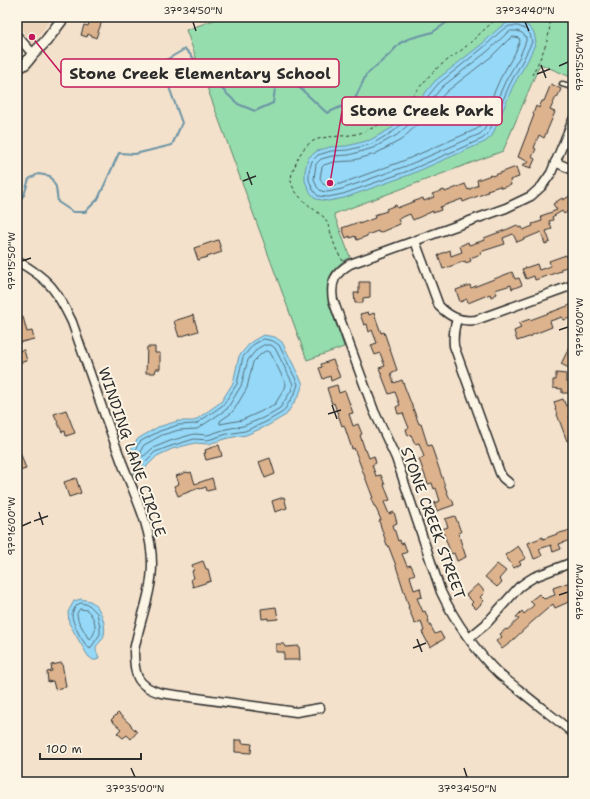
<svg xmlns="http://www.w3.org/2000/svg" width="590" height="799" font-family="'Shantell Sans',sans-serif">
<style>
.built{fill:#ecd3b9}
.green{fill:#95ddad;stroke:#60846c}
.water{fill:#95d8f7;stroke:#6b93a5}
.lines{fill:none;stroke-linecap:round;stroke-linejoin:round}
.shore{stroke:#55707d;stroke-width:1}
.stream{stroke:#6b93a5;stroke-width:2}
.building{fill:#ddb38e;stroke:#2b2b2b}
.service-casing{stroke:#2b2b2b;stroke-width:7}
.minor-casing{stroke:#2b2b2b;stroke-width:11}
.tertiary-casing{stroke:#2b2b2b;stroke-width:13}
.path{stroke:#2b2b2b;stroke-width:1;stroke-dasharray:3 3;stroke-linecap:butt}
.service{stroke:#fcf5e5;stroke-width:4}
.minor{stroke:#fcf5e5;stroke-width:8}
.tertiary{stroke:#fcf5e5;stroke-width:10}
.ticks{fill:none;stroke:#2b2b2b;stroke-width:1.5}
.labels{text-anchor:middle;dominant-baseline:central;stroke-width:4;stroke-linejoin:round;paint-order:stroke}
.street-label{font-size:15px;fill:#2b2b2b;stroke:#fcf5e5}
.leader{fill:none;stroke:#c2185b;stroke-width:1.5}
.callout-dot{fill:#c2185b;stroke:#fcf5e5;stroke-width:1.5}
.callout{fill:#fcf5e5;stroke:#c2185b;stroke-width:1.5}
.callout-label{font-size:16px;text-anchor:middle;font-weight:bold;fill:#2b2b2b}
.neatline{fill:none;stroke:#2b2b2b;stroke-width:1.5}
.ticks-label{font-size:10px;text-anchor:middle;fill:#2b2b2b}
</style>
<rect width="100%" height="100%" fill="#f3e1cb"/>
<filter id="ink" filterUnits="userSpaceOnUse"><feTurbulence type="fractalNoise" baseFrequency=".025" numOctaves="2"/><feDisplacementMap in="SourceGraphic" scale="8" xChannelSelector="R" yChannelSelector="G"/><feConvolveMatrix kernelMatrix="1 2 1 2 8 2 1 2 1" color-interpolation-filters="sRGB"/></filter>
<g filter="url(#ink)">
<path class="built" d="M17,17h34l-8,13 -11,15 -13,-22z"/>
<path class="green" d="M222,17h351v61l-33,-14 -37,87 -169,63 16,43c-28,16 -26,34 -16,61 3,9 7,19 10,29l-37,13 -121,-330z"/>
<g class="water">
<path d="M509,22h10l9,4 6,7 2,9 -8,18 -15,26 -21,50 -7,6 -76,33 -65,23 -16,3 -12,-2 -6,-7 -5,-11v-10l3,-13 9,-7 13,-4 17,-1 23,-6 22,-12 20,-19 23,-28 47,-37 17,-16z"/>
<path d="M263,335l12,2 7,5 21,42 -4,11 -13,20 -19,11 -21,9 -18,3 -20,6 -13,-1 -23,6 -15,7 -10,10 -7,11 -6,-4 -3,-22 2,-7 6,-6 19,-11 20,-6h16l27,-19 12,-19 6,-27 12,-14z"/>
<path d="M81,599c2,1 6,1 9,2 10,4 17,24 14,34 -3,11 -13,8 -5,22l-2,3h-4l-5,-4 -10,-17 -9,-16 -1,-11 6,-11z"/>
</g>
<g class="lines">
<g class="shore">
<path d="M510,26h8l7,3 5,5 2,8 -8,16 -14,26 -22,50 -6,5 -74,32 -65,23 -15,3 -10,-1 -5,-6 -4,-10v-9l3,-10 6,-6 13,-4 17,-1 24,-6 22,-13 21,-19 23,-28 46,-37 17,-16z"/>
<path d="M511,31h6l5,2 4,4v4l-6,15 -15,26 -21,48 -4,4 -74,32 -64,23 -14,3 -7,-1 -4,-4 -3,-8 2,-15 5,-5 11,-3 17,-1 24,-7 24,-13 22,-20 23,-28 46,-36 17,-16z"/>
<path d="M514,37l5,1 1,3 -5,12 -15,26 -21,48 -2,2 -74,32 -63,23 -12,2 -5,-2 -3,-6 2,-11 2,-2 9,-3 18,-1 24,-7 26,-14 22,-21 23,-27 46,-36 16,-16z"/>
<path d="M264,339l9,2 6,4 19,39 -3,9 -12,19 -17,10 -21,9 -18,3 -19,6 -14,-1 -23,7 -16,6 -11,11 -3,5h-3l-2,-17 1,-5 4,-5 19,-10 18,-6 18,-1 27,-19 14,-21 6,-27 10,-12z"/>
<path d="M264,345h7l4,3 18,36 -2,7 -11,17 -17,10 -20,8 -17,3 -18,6 -14,-1 -24,7 -17,7 -9,8h-3v-4l1,-4 2,-3 18,-10 17,-5 18,-1 30,-20 14,-23 7,-26 9,-11z"/>
<path d="M266,351l4,1 16,32 -1,4 -10,16 -15,8 -18,8 -22,4v-3l10,-7 4,-4 13,-22 6,-26 8,-8z"/>
<path d="M81,603l8,2 8,8 3,14v7l-10,15c-6,-4 -19,-27 -18,-35 1,-3 3,-7 5,-9z"/>
<path d="M80,609l7,1c8,8 12,20 3,29l-2,-1 -10,-18 -1,-6z"/>
</g>
<path class="stream" d="M17,204l7,-9 5,-16 9,-5 12,2 6,11 2,15 15,10h12l13,-13 21,-46 16,1 37,-9 10,-22 -13,-36 -3,-27 19,-11 41,44 12,11 17,7 18,-8 3,-21 8,-3 17,10 26,24 27,-12 12,-26 24,-21 10,-11 8,-4 25,-7 16,-11 9,-4"/>
</g>
<g class="building">
<path d="M91,17l11,4 -6,17 -8,-4 -1,3 -6,-2 3,-10 4,1z"/>
<path d="M551,84l10,5 -4,9 -1,-1 -6,13 5,2 -11,26 -5,-3 -5,13 2,1 -4,8 3,2 -4,9 -9,-3 7,-3 -11,-5 16,-42 -1,-1 3,-8 3,2 3,-7h2z"/>
<path d="M516,167l3,10 -9,3 1,5 -10,3 -1,-2 -13,4 1,2 -25,10 -1,-3 -8,3 -14,5 1,3 -8,3v-2l-20,9 -3,-6 -12,5 2,5 -21,9 -1,-2 -11,4v1l-10,4 -2,-4 -5,2v-2l-4,2 -4,-10 17,-6v2l16,-6 -1,-3 13,-4 -1,-2 10,-4 1,3 5,-2 21,-8 1,3 10,-4 -2,-3 12,-4 1,2 20,-8 3,6 10,-5 -1,-5 14,-5 1,1z"/>
<path d="M573,194v14l-9,6 -2,-3 -10,6 1,3 -4,1 3,8 -6,2 4,11 -5,2 -4,-12 -24,10 -4,-8 -10,4 2,6 -25,8 1,2 -11,4 1,3 -5,2 -1,-2 -22,8 -5,-14 12,-5 1,6 11,-4 -2,-6 8,-4 1,3 16,-5 -1,-2 24,-9 9,-4 2,3 3,-1 1,3 10,-4 -1,-2 10,-3 -1,-5 16,-6 -4,-6 9,-6 1,2z"/>
<path d="M218,240l4,12 -24,8 -4,-12z"/>
<path d="M566,255l4,11 -10,3 1,2 -26,9 -1,-4 -8,3 -4,-10 15,-5 2,6 12,-4 -2,-5z"/>
<path d="M512,272l3,7 4,-1 3,7 -10,4 -1,-4 -16,5 2,4 -6,3 -1,-3 -22,9 -1,-4 -7,3 -4,-12 14,-5 1,3z"/>
<path d="M359,282h11v15l-7,1v5h-8l-1,-10h5z"/>
<path d="M573,304v13l-9,3 -2,-3 -12,4 2,6 -20,8v1l-15,5 -3,-10 7,-3 -2,-5 11,-4v1z"/>
<path d="M368,312l1,3 5,-2 7,20 3,-1 13,38 -6,3 3,10 8,-3 17,44h2l7,22 3,-1 16,47 3,7h2l2,6 -17,6 -3,-8 6,-2 -4,-13 -2,1 -2,-6 -4,1 -9,-25 5,-2 -5,-14 -4,1 -4,-9 -3,1 -2,-7 3,-1 -6,-15 -5,1 -2,-7 4,-2 -5,-13 -6,2 -10,-26 6,-2 -5,-13 -5,2 -4,-10 6,-2 -5,-13 -3,2 -2,-8 -3,1 -4,-11z"/>
<path d="M193,315l5,16 -19,6 -5,-16z"/>
<path d="M23,317l4,15 5,-1 2,8 -16,4 -1,-4v-20z"/>
<path d="M147,347h8v6h5v16h-4l-1,4h-9z"/>
<path d="M569,348l4,2v20l-12,-6z"/>
<path d="M24,350l3,11 -10,2v-12z"/>
<path d="M333,360l7,17 -9,4 -1,-5 -7,3 -4,-11 3,-1 -1,-3z"/>
<path d="M556,373l10,1v8h5v11h-9v-4l-9,-1v-8h3z"/>
<path d="M337,385l2,8 6,-2 8,22 -4,1 4,12 5,-2 4,10 -2,1 5,15h1l3,8 5,-2 2,7 -4,2 4,11 5,-1 4,10h-1l6,15 -6,2 5,12 5,-2 3,11 -4,2 5,16 2,-1 1,4 3,-1 3,9 -5,2 5,12 4,-1 4,9 -5,2 4,14 6,-2 2,9 -5,1 6,14 2,-1 4,10h-1l7,13 5,-2 4,7 -14,8 -8,-15 2,-1 -3,-10 -6,3 -7,-17h1l-14,-44 -7,-18h-1l-8,-24 2,-1 -6,-14h-1l-3,-7 2,-1 -19,-50 -2,1 -8,-24 -2,1 -8,-23 -2,1 -5,-16z"/>
<path d="M563,399l3,7 4,-2 3,8v3l-4,1 4,11v24l-5,-11 -1,1 -12,-32h1l-2,-7z"/>
<path d="M66,410l9,23 -9,3 -1,-5 -3,1 -8,-18z"/>
<path d="M219,445l3,11 -16,4 -2,-7h2l-1,-3z"/>
<path d="M17,446h1l8,23 -7,2 -1,-3h-1z"/>
<path d="M270,458l5,16 -10,4 -6,-16z"/>
<path d="M187,472l1,1 3,-1 4,12 17,-6 3,11 -8,2 -1,-4 -6,2 -1,-1 -21,8 -4,-10 5,-2 -3,-8z"/>
<path d="M76,478l5,15 -12,4 -5,-15z"/>
<path d="M284,497l3,11 -12,4 -3,-11z"/>
<path d="M455,516l6,16 -3,1 8,24 -9,4 -3,-8 -3,1 -9,-25 6,-2 -3,-8z"/>
<path d="M573,529v10l-14,5 2,5 -8,3 -2,-7 -12,4 3,7 -8,3 -6,-16 15,-6v2l20,-7h1z"/>
<path d="M518,546l8,12 -7,4 2,2 -7,4 -9,-13z"/>
<path d="M203,561l3,8h2l3,12 -18,6 -2,-8 3,-1 -2,-7 2,-1 -2,-5z"/>
<path d="M497,564l9,7 -7,8 3,3 -5,5 -12,-10z"/>
<path d="M573,581v19l-18,8 -2,-4 -21,18 -18,17v1l-12,9 -6,-8 6,-4 -2,-3 6,-5 1,1 12,-11 -3,-2 6,-6 2,3 10,-9 -4,-4 9,-7 5,5 11,-4 -2,-7z"/>
<path d="M478,584l7,8 -5,5 4,4 -8,8 -5,-5 2,-2 -7,-7z"/>
<path d="M276,607l2,12 -10,1v-2l-6,1 -1,-10z"/>
<path d="M276,644h8l1,3 14,-1 1,14h-16v-8h-8z"/>
<path d="M62,663l4,24 -11,2 -2,-8 -5,1 -1,-10 5,-1 -1,-6z"/>
<path d="M118,713l14,13h-1l6,6 -6,7 -4,-4 -4,3 -6,-5 4,-4 -10,-9z"/>
<path d="M235,740h7v3l10,1 -1,9 -16,-1z"/>
</g>
<g class="lines">
<defs>
<path id="service" d="M562,84l11,3"/>
<g id="minor">
<path d="M17,36l16,18"/>
<path d="M573,120l-22,53 -9,13 -11,10 -25,12 -156,56c-15,9 -20,18 -17,36l41,111 22,47 45,134c13,28 36,61 58,82 6,5 13,10 19,15 18,15 37,29 55,44"/>
<path d="M555,162l18,8"/>
<path d="M415,241l24,65c11,11 21,16 37,14l97,-35"/>
<path d="M17,261c32,18 39,28 55,61 16,46 32,92 49,138 13,34 31,67 31,104 0,30 -13,58 -18,87 0,23 2,35 27,42l135,19 24,-4"/>
<path d="M457,319c-3,9 -4,17 -3,27l46,127 3,5 6,5"/>
<path d="M469,638l17,-14 33,-37 7,-5 8,-5 39,-15"/>
</g>
<path id="tertiary" d="M17,69l9,-6 7,-9 13,-13 18,-24"/>
</defs>
<use href="#service" class="service-casing"/>
<use href="#minor" class="minor-casing"/>
<use href="#tertiary" class="tertiary-casing"/>
<g class="path">
<path d="M532,75c8,-16 21,-40 17,-58"/>
<path d="M343,261c-10,-13 -11,-29 -18,-43 -11,-9 -33,-23 -34,-38 0,-5 2,-10 4,-14 13,-38 35,-25 65,-33 12,-4 25,-11 34,-19 15,-12 25,-27 37,-40 9,-10 21,-16 32,-25 12,-10 23,-22 36,-32"/>
</g>
<use href="#service" class="service"/>
<use href="#minor" class="minor"/>
<use href="#tertiary" class="tertiary"/>
</g>
</g>
<path class="ticks" d="M193,22l3,9M525,22l4,9M541,65l5,13M559,66l9,-4M537,74l13,-5M247,172l5,13M243,181l13,-5M22,261l9,-3M559,330l9,-3M332,405l5,14M328,414l13,-4M39,512l4,13M34,521l14,-5M22,526l9,-4M559,595l9,-3M417,639l5,13M413,648l13,-5M131,768l4,9M464,768l3,9"/>
<g class="labels">
<g class="street-label">
<text transform="translate(132 452) rotate(71)">WINDING LANE CIRCLE</text>
<text transform="translate(433 523) rotate(70)">STONE CREEK STREET</text>
</g>
</g>
<path class="leader" d="M32 37L61 73M330 183L342 111"/>
<g class="callout-dot">
<circle cx="32" cy="37" r="4"/>
<circle cx="330" cy="183" r="4"/>
</g>
<g class="callout">
<rect x="61" y="59" width="278" height="28" rx="4"/>
<rect x="342" y="97" width="160" height="28" rx="4"/>
</g>
<g class="callout-label">
<text x="200" y="79">Stone Creek Elementary School</text>
<text x="422" y="116">Stone Creek Park</text>
</g>
<rect width="590" height="799" fill="none" stroke="#fcf5e5" stroke-width="44"/>
<path d="M40 753v6h101v-6" fill="none" stroke="#2b2b2b" stroke-width="2"/>
<text x="46" y="753" font-size="12" fill="#2b2b2b" stroke="#fcf5e5" stroke-width="3" paint-order="stroke">100 m</text>
<rect x="22" y="22" width="546" height="755" class="neatline"/>
<g class="ticks-label">
<text x="193" y="14">37°34'50"N</text>
<text x="525" y="14">37°34'40"N</text>
<text transform="translate(579 62) rotate(-90)" y="4">97°15'50"W</text>
<text transform="translate(11 261) rotate(-90)" y="4">97°15'50"W</text>
<text transform="translate(579 327) rotate(-90)" y="4">97°16'00"W</text>
<text transform="translate(11 526) rotate(-90)" y="4">97°16'00"W</text>
<text transform="translate(579 592) rotate(-90)" y="4">97°16'10"W</text>
<text x="135" y="792">37°35'00"N</text>
<text x="467" y="792">37°34'50"N</text>
</g>
</svg>
